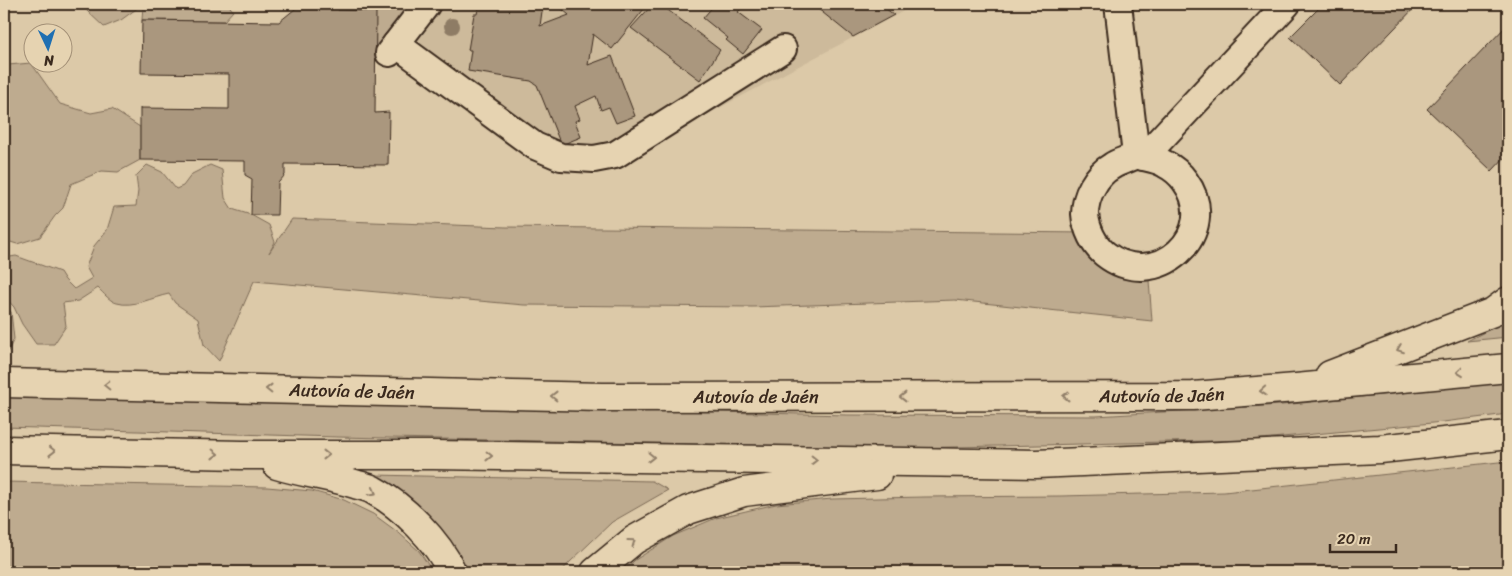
<svg xmlns="http://www.w3.org/2000/svg" width="1512" height="576" font-family="Sriracha,sans-serif">
<style>
.built{fill:#cdba9b}
.green{fill:#beab8f;stroke:#7c6a56}
.building{fill:#aa977e;stroke:#3b2a1e}
.lines{fill:none;stroke-linecap:round;stroke-linejoin:round}
.minor-casing{stroke:#3b2a1e;stroke-width:30}
.highway-casing{stroke:#3b2a1e;stroke-width:31}
.minor{stroke:#e6d3b1;stroke-width:26}
.highway{stroke:#e6d3b1;stroke-width:28}
.tree{fill:#8e7c65}
.oneway{stroke:#907e68}
.labels{text-anchor:middle;dominant-baseline:central;stroke-width:4;stroke-linejoin:round;paint-order:stroke}
.street-label{font-size:18px;fill:#3b2a1e;stroke:#e6d3b1}
</style>
<rect width="100%" height="100%" fill="#dcc9a8"/>
<filter id="ink" filterUnits="userSpaceOnUse"><feTurbulence type="fractalNoise" baseFrequency=".02" numOctaves="2"/><feDisplacementMap in="SourceGraphic" scale="10" xChannelSelector="R" yChannelSelector="G"/><feConvolveMatrix kernelMatrix="1 2 1 2 8 2 1 2 1" color-interpolation-filters="sRGB"/></filter>
<g filter="url(#ink)">
<path class="built" d="M440,4h477l-316,166 -58,-7 -146,-101z"/>
<g class="green">
<path d="M86,4h142l5,7 -9,10 -82,-1 1,-16 -22,16 -17,7 -17,-16z"/>
<path d="M338,4h79l-36,49 -5,-3 -38,-40z"/>
<path d="M31,63l29,41 31,9 21,-4 28,18v33l-22,12 -16,-1 -31,13 -8,24 -8,8 -15,21 -23,7 -13,-4v-172l4,-3z"/>
<path d="M147,165l15,7 14,17 7,-3 9,-12 18,-9 12,5 3,28 7,11 19,6 18,10 6,17 -6,11 23,-34 214,8 583,6 59,34 4,54 -197,-21 -202,7 -229,-2 -270,-24 -35,80 -15,-16 -6,-26 -23,-16 -6,-9c-16,3 -36,14 -52,9 -6,-1 -14,-10 -19,-15l-20,13 -15,2 3,23 -12,18h-18l-14,-20 -8,-17 -10,-11v-38l12,-2 44,16 5,8 9,9 18,-11 -6,-11 8,-21 13,-16 7,-23 22,-1 2,-15 -2,-15z"/>
<path d="M4,304l7,8 3,27 -10,20z"/>
<path d="M1508,320v17l-41,4z"/>
<path d="M1508,382v32l-65,8 -193,18 -337,8 -577,-11 -332,-10v-31l844,19 248,1 186,-11z"/>
<path d="M1508,461v111h-886l13,-12 38,-24 43,-18 60,-14 56,-5 92,-2 137,-1 163,-4z"/>
<path d="M374,475l278,6 16,9 -56,32 -42,40 -9,10h-94l-5,-10 -37,-52z"/>
<path d="M4,482l263,5 45,4 32,9 29,14 26,19 20,18 14,21h-429z"/>
</g>
<g class="building">
<path d="M301,4h37v6l38,1 -1,102 14,-1 -1,53 -103,-1v11l-7,8 -1,32h-26l1,-36 -7,-4v-14l-105,-1v-52l89,1v-35l-88,-1 1,-53 137,2z"/>
<path d="M479,4h64l-3,22 29,-11 -13,-11h92l-36,45 -19,-15 -5,31 24,-9 23,60 -19,7 -7,-16 -8,3 -5,-14 -21,10 5,13 -5,2 6,16 -20,8 -24,-60 -6,-4 -63,-10 3,-21h-3l6,-36h3z"/>
<path d="M653,4h7l60,46 -20,30 -69,-52z"/>
<path d="M715,4h30l-7,8 24,18 -19,24 -17,-14 2,-2 -25,-20z"/>
<path d="M812,4h68l14,11 -41,22z"/>
<path d="M1323,4h95l-78,81 -50,-48z"/>
<path d="M1508,24v130l-16,17 -65,-62z"/>
</g>
<g class="lines">
<defs>
<g id="minor">
<path d="M1118,4l18,151"/>
<path d="M396,44l139,102 26,11 33,2 21,-4 168,-106"/>
<path d="M389,53l38,-49"/>
<path d="M1136,155c9,3 21,4 29,9 8,4 15,10 20,17 38,52 -29,113 -80,73 -11,-9 -19,-25 -20,-40 0,-18 11,-39 27,-48 7,-5 16,-6 24,-11z"/>
<path d="M1144,157l143,-153"/>
</g>
<g id="highway">
<path d="M1330,375l163,-63 15,-11"/>
<path id="s1" d="M4,383l599,14 590,-1 103,-8 212,-20"/>
<path d="M4,450l238,5h191l603,9 344,-15 128,-14"/>
<path d="M277,465c26,8 53,11 78,19 6,2 13,3 18,6 30,16 65,51 79,82"/>
<path d="M595,572l39,-32 54,-30 56,-18 133,-17"/>
</g>
</defs>
<use href="#minor" class="minor-casing"/>
<use href="#highway" class="highway-casing"/>
<use href="#minor" class="minor"/>
<use href="#highway" class="highway"/>
</g>
<circle class="tree" cx="452" cy="26" r="8"/>
<defs><path id="oneway-chevron" d="M-2-3.5L2.5 0L-2 3.5" fill="none" stroke-width="1.6" stroke-linecap="round" stroke-linejoin="round" transform="scale(1.25)"/></defs>
<g class="oneway">
<use href="#oneway-chevron" transform="translate(1400 349) rotate(159)"/>
<use href="#oneway-chevron" transform="translate(1460 372) rotate(174)"/>
<use href="#oneway-chevron" transform="translate(107 385) rotate(-179)"/>
<use href="#oneway-chevron" transform="translate(269 389) rotate(-179)"/>
<use href="#oneway-chevron" transform="translate(1263 391) rotate(176)"/>
<use href="#oneway-chevron" transform="translate(554 396) rotate(-179)"/>
<use href="#oneway-chevron" transform="translate(1066 396) rotate(180)"/>
<use href="#oneway-chevron" transform="translate(903 397) rotate(180)"/>
<use href="#oneway-chevron" transform="translate(52 451) rotate(1)"/>
<use href="#oneway-chevron" transform="translate(215 454) rotate(1)"/>
<use href="#oneway-chevron" transform="translate(326 455)"/>
<use href="#oneway-chevron" transform="translate(489 456) rotate(1)"/>
<use href="#oneway-chevron" transform="translate(651 457) rotate(1)"/>
<use href="#oneway-chevron" transform="translate(814 460) rotate(1)"/>
<use href="#oneway-chevron" transform="translate(373 492) rotate(28)"/>
<use href="#oneway-chevron" transform="translate(632 542) rotate(-36)"/>
</g>
</g>
<g class="labels">
<g class="street-label">
<text stroke="none"><textPath href="#s1" startOffset="348">Autovía de Jaén</textPath></text>
<text stroke="none"><textPath href="#s1" startOffset="1158">Autovía de Jaén</textPath></text>
<text stroke="none"><textPath href="#s1" startOffset="752">Autovía de Jaén</textPath></text>
</g>
</g>
<rect width="1512" height="576" fill="none" stroke="#e6d3b1" stroke-width="20"/>
<rect x="10" y="10" width="1492" height="556" fill="none" stroke="#3b2a1e" stroke-width="2" filter="url(#ink)"/>
<g transform="translate(48 48) rotate(176)"><circle r="24" fill="#e6d3b1" stroke="#a28f76"/>
<path d="M0-4L9 19L0 12L-9 19Z" fill="#1f6fb2"/>
<text y="-8" font-size="14" font-weight="bold" text-anchor="middle" fill="#3b2a1e">N</text>
</g>
<path d="M1330 544v8h66v-8" fill="none" stroke="#3b2a1e" stroke-width="2.5"/>
<text x="1337" y="544" font-size="15" fill="#3b2a1e" stroke="#e6d3b1" stroke-width="4" paint-order="stroke">20 m</text>
</svg>
